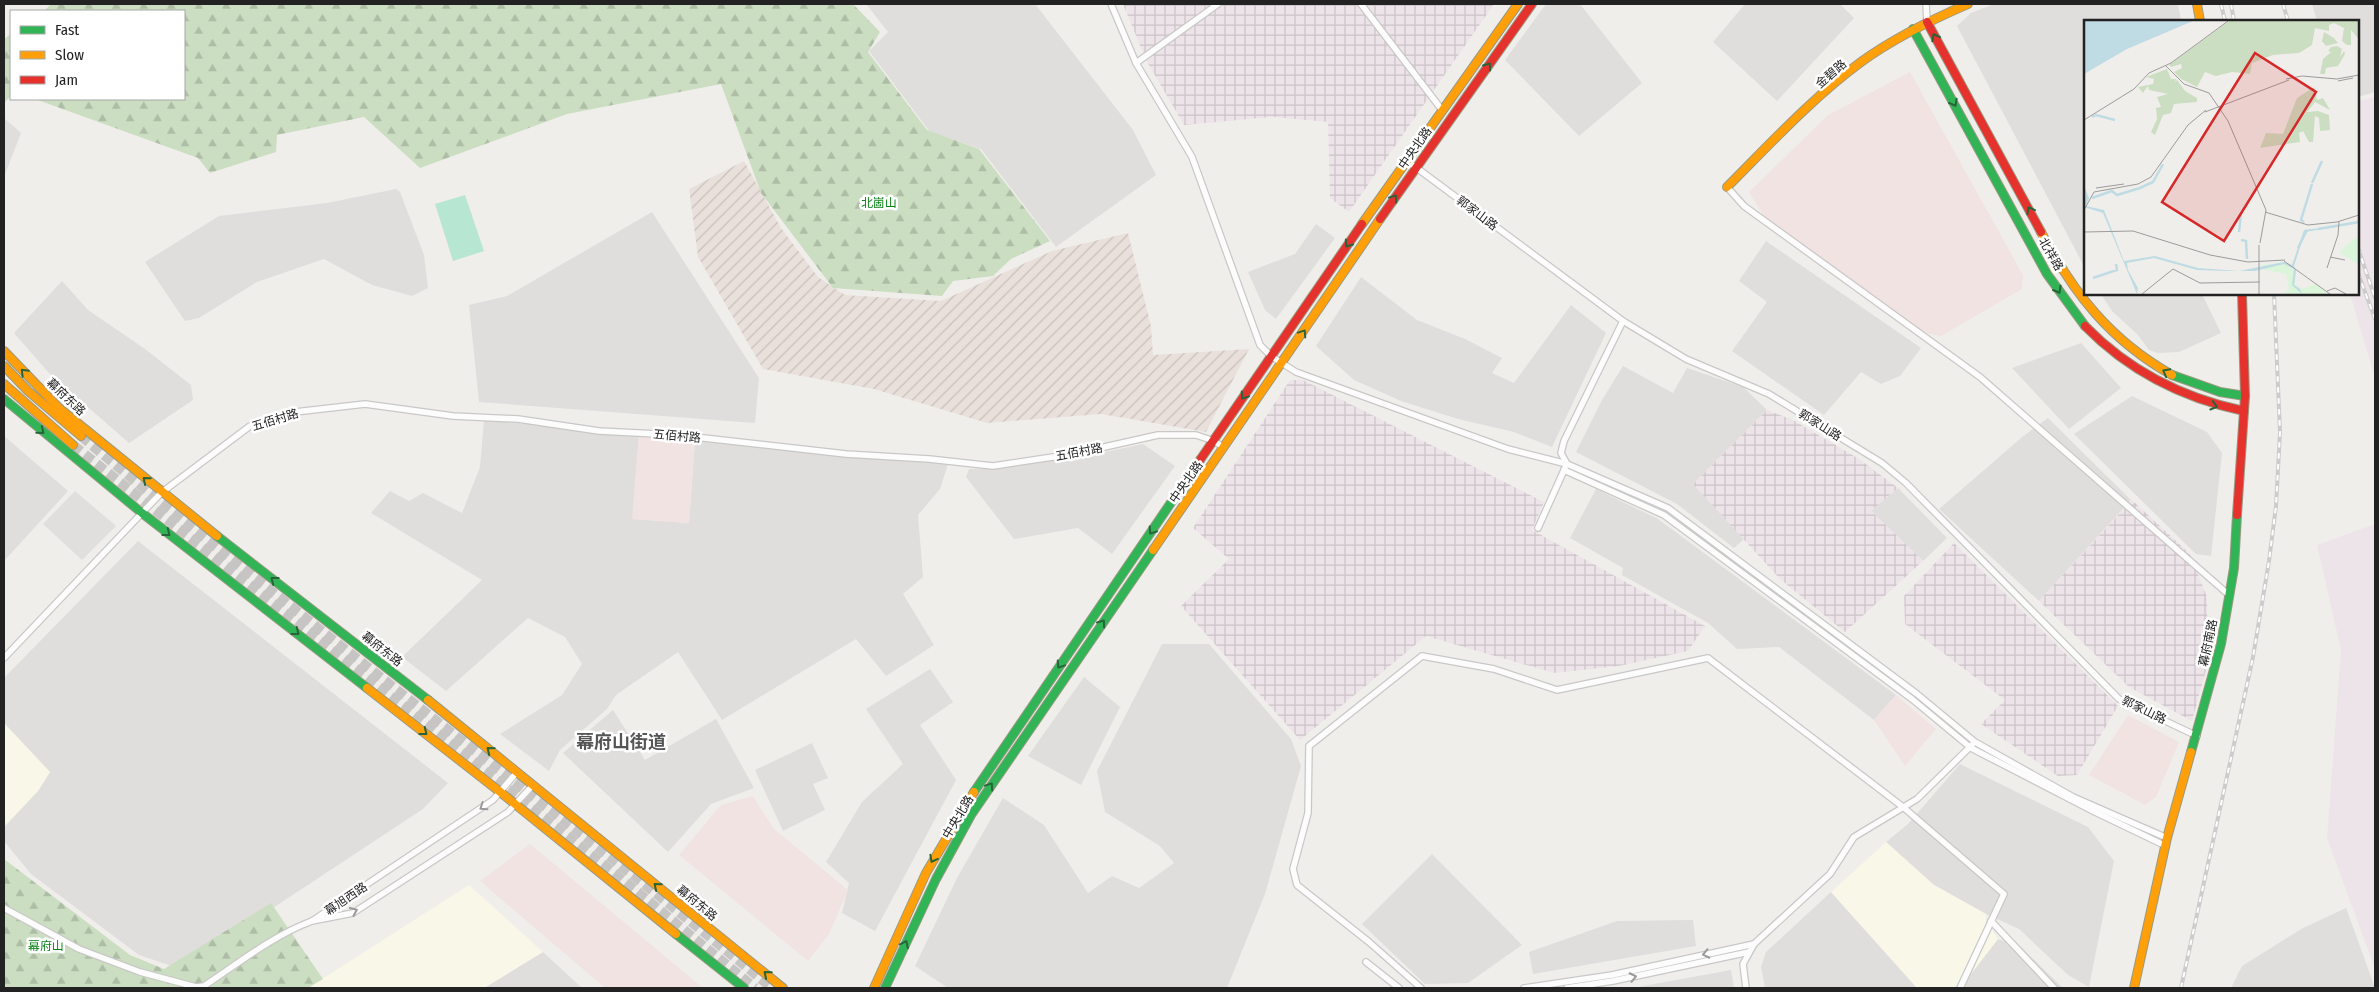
<svg xmlns="http://www.w3.org/2000/svg" width="2379" height="992" font-family="'Fira Sans Condensed','Noto Sans SC',sans-serif">
<style>
.residential{fill:#dfdedc}
.commercial{fill:#f1e3e1}
.industrial{fill:url(#industrial-grid)}
.education{fill:#f8f7e8}
.military{fill:url(#military-furrows)}
.railway{fill:#ede4e9}
.forest{fill:url(#forest-firs)}
.pitch{fill:#b7e6d2}
.parking{fill:#e0dfde}
.lines{fill:none;stroke-linecap:round;stroke-linejoin:round}
.highway-tunnel{stroke:#c7c5c3;stroke-width:10;stroke-dasharray:10 5;stroke-linecap:butt}
.street-casing{stroke:#c9c8c7;stroke-width:8}
.fast-casing{stroke:#999a82;stroke-width:10}
.slow-casing{stroke:#999a82;stroke-width:10}
.jam-casing{stroke:#999a82;stroke-width:10}
.street{stroke:#fdfcfc;stroke-width:5.5}
.fast{stroke:#30b455;stroke-width:8}
.slow{stroke:#ff9f0a;stroke-width:8}
.jam{stroke:#e5322d;stroke-width:8}
.rail-casing{stroke:#ccc;stroke-width:4}
.rail{stroke:#fff;stroke-width:2;stroke-dasharray:5.5;stroke-linecap:butt}
.oneway{stroke:#286439}
.oneway2{stroke:#9a9a9a}
.labels{text-anchor:middle;dominant-baseline:central;stroke-width:5;stroke-linejoin:round;paint-order:stroke}
.street-label{font-size:12px;fill:#222;stroke:#fff}
.park-label{font-size:12px;fill:#0c8416;stroke:#fff}
.district-label{font-size:18px;font-weight:bold;fill:#555;stroke:#fff}
.inset-river{fill:none;stroke:#bfdbe3;stroke-width:2.5}
.inset-road{fill:none;stroke:#9e9c9b;stroke-width:1}
.view{fill:#d62828;fill-opacity:0.15;stroke:#d62828;stroke-width:2.5}
.inset-edge{fill:none;stroke:#222;stroke-width:2.5}
</style>
<defs>
<pattern id="industrial-grid" width="8" height="8" patternUnits="userSpaceOnUse" patternTransform="scale(1.25)"><rect width="8" height="8" fill="#ede4e9"/><path d="M0 4h8M4 0v8" fill="none" stroke="#cbc3c8"/></pattern>
<pattern id="military-furrows" width="10" height="10" patternUnits="userSpaceOnUse" patternTransform="scale(1.25)"><rect width="10" height="10" fill="#eae0db"/><path d="M-1 1l2-2M0 10L10 0M9 11l2-2" fill="none" stroke="#c8c0bc"/></pattern>
<pattern id="forest-firs" width="22" height="20" patternUnits="userSpaceOnUse" patternTransform="scale(1.25)"><rect width="22" height="20" fill="#cbdec1"/><path d="M5 1l3.5 6h-7zM16 11l3.5 6h-7z" fill="#aebea6"/></pattern>
</defs>
<rect width="100%" height="100%" fill="#f0eeeb"/>
<g class="residential">
<path d="M866,4h169l98,126 23,45 -100,72 -75,-98 -51,-17 -61,-81 19,-19z"/>
<path d="M1546,4h34l62,79 -63,53 -74,-76z"/>
<path d="M1745,4h95l14,14 -77,83 -64,-59z"/>
<path d="M1994,4h184l3,17h-96v247l-128,-242 14,-13z"/>
<path d="M2312,4h63v88l-17,5v-76h-41z"/>
<path d="M4,118l17,15 -17,44z"/>
<path d="M396,189l4,3 24,63 4,33 -16,8 -40,-11 -48,-26 -67,23 -58,36 -14,3 -40,-59 74,-46 108,-13z"/>
<path d="M652,212l107,166 -4,45 -276,-21 -10,-97 38,-9z"/>
<path d="M1316,224l19,14 -59,81 -11,-9 -17,-38 47,-18z"/>
<path d="M1766,241l155,107 -21,28 -19,8 -20,-12 -37,43 -92,-64 35,-49 -28,-21z"/>
<path d="M1361,277l56,43 48,19 37,19 -10,15 22,10 57,-78 35,28 -54,114 -38,-15 -56,-13 -57,-18 -47,-21 -38,-34z"/>
<path d="M62,281l26,29 57,39 46,36 2,15 -64,43 -80,-70 -35,-40z"/>
<path d="M2101,294h101l19,39 -42,19 -21,1 -9,-3 -11,-15 -26,-24z"/>
<path d="M2081,343l40,45 -52,41 -57,-61z"/>
<path d="M1623,366l50,27 14,-25 56,19 24,23 -74,74 51,55 -10,9 -57,-44 -101,-52 26,-52z"/>
<path d="M2132,396l75,36 15,21 -11,103 -15,-2 -122,-120z"/>
<path d="M2048,418l83,82 -92,101 -100,-92 82,-71z"/>
<path d="M484,420l155,14 -6,85 56,4 6,-84 253,25 -8,25 -22,26 5,62 -20,17 31,51 -48,31 -30,-37 -134,81 -44,-68 -62,43 -9,14 -47,41 -11,21 -49,-37 62,-39 20,-31 -17,-27 -37,-19 -82,73 -44,-34 80,-77 -111,-67 19,-22 19,10 14,-8 39,20 18,-46z"/>
<path d="M4,436l64,55 -64,70z"/>
<path d="M1143,444l32,22 -63,88 -34,-26 -64,11 -48,-62 3,-8 24,-1 88,-11z"/>
<path d="M1898,488l49,50 -24,23 -52,-50z"/>
<path d="M1596,489l62,30 238,176 -22,25 -95,-73 -42,2 -29,-26 -86,-48 1,-7 -53,-30z"/>
<path d="M138,541l310,242 -25,26 -144,95 -104,63 -36,-12 -108,-81 -27,-33v-14l34,-36 12,-19 -46,-49v-45z"/>
<path d="M1162,644h47l82,95 10,27 -36,128 -38,94h-279l-33,-22 42,-88 46,-80 41,27 44,68 24,-17 27,12 35,-25 -14,-17 -55,-34 -8,-41z"/>
<path d="M930,669l23,33 -33,23 36,55 -81,151 -33,-18 7,-30 -23,-21 36,-60 41,-38 -37,-55z"/>
<path d="M1084,677l36,30 -39,78 -53,-29z"/>
<path d="M613,710l32,50 71,-41 38,69 -43,16 -43,48 -105,-99z"/>
<path d="M812,743l16,35 -15,6 12,26 -42,21 -28,-61z"/>
<path d="M1960,764l128,63 26,34 -25,126 -21,-12 -49,-46 -33,-15 -52,-29 -48,-43 22,-18z"/>
<path d="M1432,854l90,91 -54,38 -43,1 -63,-60z"/>
<path d="M1831,892l86,96h-152l-4,-21 5,-15z"/>
<path d="M2346,908l29,80h-144l11,-22 61,-38z"/>
<path d="M1693,920l3,26 -163,28 -4,-22 88,-31z"/>
<path d="M1998,939l22,7 43,42h-103z"/>
<path d="M543,952l39,36h-98z"/>
<path d="M1731,970l3,18h-102z"/>
</g>
<g class="commercial">
<path d="M1910,72l113,203 -1,14 -81,47 -17,-3 -159,-115 -16,-26 79,-77z"/>
<path d="M639,434l56,5 -6,84 -57,-4z"/>
<path d="M1896,695l40,34 -31,37 -31,-46z"/>
<path d="M2128,715l51,27 -23,55 -11,8 -56,-30z"/>
<path d="M753,796l21,33 74,61 -19,44 -21,27 -129,-106 42,-50z"/>
<path d="M530,844l173,144h-98l-125,-107z"/>
</g>
<g class="industrial">
<path d="M1123,4h371l-145,208 -19,-14 -2,-76 -55,-5 -89,8 -38,-65z"/>
<path d="M1290,380h13l241,122 -12,28 173,96 -17,25 -69,15 -65,7 -128,-37 -126,104 -119,-134 48,-47 -36,-31z"/>
<path d="M1767,410l26,10 66,39 39,29 -27,23 52,50 -78,71 -65,-53 -87,-95z"/>
<path d="M2132,500l58,54 17,43 1,66 -16,58 -63,-34 -90,-86z"/>
<path d="M1954,543l164,163 -41,69 -19,1 -77,-52 24,-24 -100,-76 -1,-28z"/>
</g>
<g class="education">
<path d="M4,723l46,49 -12,19 -34,36z"/>
<path d="M1886,842l48,43 52,29v7l12,18 -38,49h-43l-86,-96z"/>
<path d="M469,885l74,67 -59,36h-176z"/>
</g>
<path class="military" d="M744,161l37,67 37,49 27,18 96,6 111,-50 76,-18 23,93 2,29 96,-6 -43,83 -105,-18 -114,9 -113,-34 -111,-20 -65,-112 -9,-68z"/>
<g class="railway">
<path d="M2375,97v281l-25,-84h8v-193z"/>
<path d="M2375,524v445l-48,-131 14,-188 -24,-105z"/>
</g>
<g class="forest">
<path d="M51,4h802l27,28 -12,20 59,78 52,19 71,92 -39,18 -18,17 -40,5 -11,15 -109,-8 -72,-95 -40,-109 -154,30 -147,54 -56,-51 -87,18 -1,17 -66,21 -12,-15 -163,-59h149v-88h-140z"/>
<path d="M11,34v62l-7,7v-64z"/>
<path d="M4,859l126,96 34,14 107,-66 52,76 -15,9h-304z"/>
</g>
<path class="pitch" d="M465,195l19,56 -31,10 -18,-57z"/>
<path class="parking" d="M75,491l41,35 -34,34 -39,-36z"/>
<g class="lines">
<g class="highway-tunnel">
<path d="M81,436c226,190 464,364 691,552"/>
<path d="M73,445l540,427 142,116"/>
</g>
<defs>
<g id="street">
<path d="M1111,4l25,59 56,94 68,188 11,11 25,16 212,77 59,15 101,44 249,186 58,48 98,55 94,41"/>
<path d="M1361,4l81,106"/>
<path d="M1926,4l1,18"/>
<path d="M1136,63l82,-59"/>
<path d="M1406,160l217,161 63,38 83,35 113,69 24,20 213,216 78,37"/>
<path d="M1727,187l17,19 236,171 249,218"/>
<path d="M1567,464l-6,-11 3,-12 59,-120"/>
<path d="M1564,470l100,45 248,184 59,49 124,64 71,34"/>
<path d="M1538,528l27,-60"/>
<path d="M4,658l157,-165 89,-67 45,-14 70,-8 88,12 65,3 81,12 78,4 169,19 83,5 64,7 80,-12 85,-19h38l18,6 9,6"/>
<path d="M517,772l-24,28 -181,121 41,-8 155,-101 25,-27"/>
<path d="M4,908l75,41 61,23 56,15 8,-1c35,-23 68,-50 108,-65"/>
<path d="M1991,921l63,67"/>
<path d="M1366,962l33,26"/>
<path d="M1421,988l-52,-46 -72,-57 -4,-16 15,-56 1,-67 113,-90 72,13 63,21 151,-32 195,149 101,87 -44,94"/>
<path d="M1524,988l88,-13 142,-31"/>
<path d="M1567,988l46,-7 136,-29"/>
<path d="M1746,988l-3,-24 11,-20 76,-70 24,-37 63,-38 55,-54"/>
</g>
<g id="fast">
<path d="M1913,29l134,245 38,52"/>
<path d="M2172,375l48,17 25,4"/>
<path d="M4,399l138,114 225,175"/>
<path d="M217,536l211,164"/>
<path d="M2191,752l30,-108 13,-76 3,-53"/>
<path d="M974,792l226,-332"/>
<path d="M676,934l68,54"/>
<path d="M885,988l51,-109 35,-64 182,-265"/>
</g>
<g id="slow">
<path d="M2197,4l3,17"/>
<path d="M1727,187c43,-43 85,-89 134,-125 33,-24 70,-42 107,-58"/>
<path d="M1362,224l156,-220"/>
<path d="M2041,232c33,62 69,108 131,143"/>
<path d="M4,351l55,57 158,128"/>
<path d="M4,366l24,25 53,45"/>
<path d="M4,384l69,61"/>
<path d="M1153,550c75,-111 152,-220 227,-331"/>
<path d="M367,688l132,103 177,143"/>
<path d="M428,700l355,288"/>
<path d="M874,988l52,-115 48,-81"/>
<path d="M2134,988l33,-150 24,-86"/>
</g>
<g id="jam">
<path d="M1927,22l114,210"/>
<path d="M1380,219l152,-215"/>
<path d="M2085,326c44,45 97,72 159,85"/>
<path d="M1200,460l162,-236"/>
<path d="M2237,515l8,-119 -3,-102"/>
</g>
</defs>
<use href="#street" class="street-casing"/>
<use href="#fast" class="fast-casing"/>
<use href="#slow" class="slow-casing"/>
<use href="#jam" class="jam-casing"/>
<use href="#street" class="street"/>
<use href="#fast" class="fast"/>
<use href="#slow" class="slow"/>
<use href="#jam" class="jam"/>
<defs>
<g id="rail">
<path d="M2221,4l4,17"/>
<path d="M2231,4l3,17"/>
<path d="M2283,4l5,17"/>
<path d="M2358,248l17,50"/>
<path d="M2358,273l17,46"/>
<path d="M2181,988l72,-331 16,-96 7,-55 4,-74 -6,-138"/>
</g>
</defs>
<use href="#rail" class="rail-casing"/>
<use href="#rail" class="rail"/>
</g>
<defs><path id="oneway-chevron" d="M-2-3.5L2.5 0L-2 3.5" fill="none" stroke-width="1.6" stroke-linecap="round" stroke-linejoin="round" transform="scale(1.25)"/></defs>
<g class="oneway">
<use href="#oneway-chevron" transform="translate(1935 37) rotate(-118)"/>
<use href="#oneway-chevron" transform="translate(1488 66) rotate(-54)"/>
<use href="#oneway-chevron" transform="translate(1954 103) rotate(61)"/>
<use href="#oneway-chevron" transform="translate(1394 198) rotate(-56)"/>
<use href="#oneway-chevron" transform="translate(2030 210) rotate(-119)"/>
<use href="#oneway-chevron" transform="translate(1348 244) rotate(125)"/>
<use href="#oneway-chevron" transform="translate(2058 290) rotate(60)"/>
<use href="#oneway-chevron" transform="translate(1303 333) rotate(-56)"/>
<use href="#oneway-chevron" transform="translate(24 372) rotate(-135)"/>
<use href="#oneway-chevron" transform="translate(2166 372) rotate(-152)"/>
<use href="#oneway-chevron" transform="translate(1244 396) rotate(124)"/>
<use href="#oneway-chevron" transform="translate(2214 406) rotate(17)"/>
<use href="#oneway-chevron" transform="translate(41 431) rotate(39)"/>
<use href="#oneway-chevron" transform="translate(146 480) rotate(-140)"/>
<use href="#oneway-chevron" transform="translate(1152 531) rotate(124)"/>
<use href="#oneway-chevron" transform="translate(167 533) rotate(38)"/>
<use href="#oneway-chevron" transform="translate(274 580) rotate(-142)"/>
<use href="#oneway-chevron" transform="translate(1102 623) rotate(-55)"/>
<use href="#oneway-chevron" transform="translate(296 632) rotate(38)"/>
<use href="#oneway-chevron" transform="translate(1060 665) rotate(124)"/>
<use href="#oneway-chevron" transform="translate(424 732) rotate(38)"/>
<use href="#oneway-chevron" transform="translate(490 750) rotate(-141)"/>
<use href="#oneway-chevron" transform="translate(990 786) rotate(-56)"/>
<use href="#oneway-chevron" transform="translate(933 859) rotate(119)"/>
<use href="#oneway-chevron" transform="translate(657 886) rotate(-141)"/>
<use href="#oneway-chevron" transform="translate(905 944) rotate(-65)"/>
<use href="#oneway-chevron" transform="translate(767 974) rotate(-140)"/>
</g>
<g class="oneway2">
<use href="#oneway-chevron" transform="translate(483 807) rotate(146)"/>
<use href="#oneway-chevron" transform="translate(354 911) rotate(-24)"/>
<use href="#oneway-chevron" transform="translate(1706 954) rotate(168)"/>
<use href="#oneway-chevron" transform="translate(1633 977) rotate(-12)"/>
</g>
<g class="labels">
<g class="street-label">
<text transform="translate(1831 74) rotate(-41)">金碧路</text>
<text transform="translate(1415 148) rotate(-55)">中央北路</text>
<text transform="translate(1477 213) rotate(37)">郭家山路</text>
<text transform="translate(2051 254) rotate(60)">北祥路</text>
<text transform="translate(66 397) rotate(43)">幕府东路</text>
<text transform="translate(275 420) rotate(-17)">五佰村路</text>
<text transform="translate(1820 425) rotate(32)">郭家山路</text>
<text transform="translate(677 436) rotate(5)">五佰村路</text>
<text transform="translate(1079 452) rotate(-11)">五佰村路</text>
<text transform="translate(1186 482) rotate(-55)">中央北路</text>
<text transform="translate(2208 643) rotate(-78)">幕府南路</text>
<text transform="translate(382 649) rotate(38)">幕府东路</text>
<text transform="translate(2144 710) rotate(26)">郭家山路</text>
<text transform="translate(958 817) rotate(-59)">中央北路</text>
<text transform="translate(346 899) rotate(-34)">幕旭西路</text>
<text transform="translate(697 903) rotate(39)">幕府东路</text>
</g>
<g class="park-label">
<text x="879" y="203">北崮山</text>
<text x="46" y="946">幕府山</text>
</g>
<g class="district-label">
<text x="621" y="742">幕府山街道</text>
</g>
</g>
<g transform="translate(2084 20)">
<rect width="275" height="275" fill="#f0eeeb"/>
<path d="M145,1h130l-1,17 -7,-8v15h-4l-5,-4 2,-13 -10,-5 -5,2v6l-14,-3 -3,17 -13,8 -26,2 -21,8 -2,11 -18,-2 -16,4 -11,-4 -8,15 -16,-8 -7,-7 8,-4 -1,-4 -10,3 -2,-2zM240,12l10,6 4,5 -12,3 -4,-5zM253,26l5,3 -2,8 4,-6 1,3 -7,12 -12,2 -1,6h-5l3,-15 8,-7 -3,-1 3,-4zM83,49l4,10h5l-1,3 2,-2 8,11 12,7v4l-23,2 -3,9 -8,2 -8,20 -4,-3 6,-13 -1,-11 5,-1 -4,-10 11,-3 -19,-4 -1,-4 -5,7 -5,-6 15,-3 1,-5 -8,-2zM230,67l3,13 6,-2 7,12 -15,-8 -8,10 11,-1 11,4 1,15 -10,1 -1,-13 -4,-2 -2,26h-4l-6,-11 -4,2 1,9 -40,6 6,-15 17,1 14,-36z" fill="#cbdec1"/>
<path d="M275,215v30l-20,-13zM200,242l12,10 -1,13 7,4 14,-5 12,10h-44l5,-5 -3,-15 -24,-5 1,-4z" fill="#daf5da"/>
<path d="M0,1h109l-66,28 -43,25zM0,166l5,12 -3,8 18,4 20,51 31,-5 43,12 41,3 45,-9 8,3 12,-35 55,-7 -54,9 -11,34 2,4 -2,15 6,4 2,5 -10,-9 2,-16 -10,-5 -29,7h-27l-31,-1 -43,-12 -27,5 1,7 10,18 -1,6 -34,-81 -19,-6z" fill="#bfdbe3"/>
<path class="inset-river" d="M8,97l4,-2 19,5M228,163l10,-22M8,178l20,-7 5,4 23,-7 13,-6 10,-18M220,202l-3,-2 11,-36M234,209l41,-7M155,212l2,-19M157,220l5,1 1,18M214,228l9,-18M9,258l24,-8 -1,-6"/>
<path class="inset-road" d="M82,46l18,18 25,9 19,28 38,89 -6,33M202,59l16,-3 35,3 22,-4M254,61l15,-3M121,92l84,-32M0,100l50,-31 15,-16 22,-10 57,-42M12,168l28,-4M0,190l10,-18 44,-8 13,-7 37,-52 18,-15M181,192l43,13 29,-3 22,-7M0,212l49,-1 77,24 38,7 37,-2M175,225v49M246,237l15,3M200,241l46,33M243,248l11,-33 1,-13M243,271l8,-3 11,6M58,274l31,-25 27,14 60,-1"/>
<path class="view" d="M171,33l61,39 -92,149 -62,-39z"/>
<rect width="275" height="275" class="inset-edge"/>
</g>
<rect width="2379" height="992" fill="none" stroke="#222222" stroke-width="10"/>
<rect x="10" y="10" width="175" height="90" fill="#ffffff" stroke="#a7a7a7"/>
<rect x="20" y="26" width="25" height="8" fill="#30b455" stroke="#a7a7a7"/>
<text x="55" y="35" font-size="15" fill="#222222">Fast</text>
<rect x="20" y="51" width="25" height="8" fill="#ff9f0a" stroke="#a7a7a7"/>
<text x="55" y="60" font-size="15" fill="#222222">Slow</text>
<rect x="20" y="76" width="25" height="8" fill="#e5322d" stroke="#a7a7a7"/>
<text x="55" y="85" font-size="15" fill="#222222">Jam</text>
</svg>
